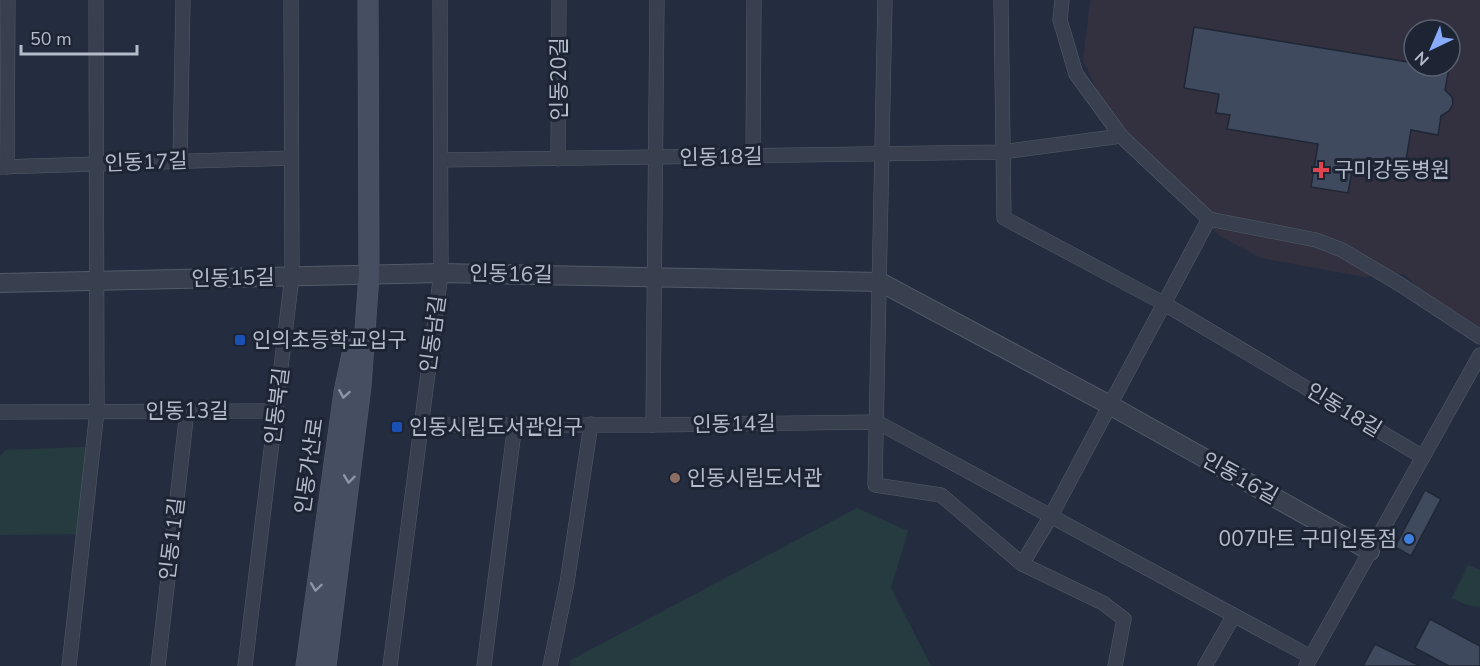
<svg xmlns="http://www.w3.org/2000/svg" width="1480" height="666" font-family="'Nunito Sans','Noto Sans KR',sans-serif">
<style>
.medical{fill:#333040;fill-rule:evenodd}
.green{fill:#263b40}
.building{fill:#3f4a5f;stroke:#1f2736;stroke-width:1.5}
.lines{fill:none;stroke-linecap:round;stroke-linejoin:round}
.minor-casing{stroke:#535b6a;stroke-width:15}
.tertiary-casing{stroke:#535b6a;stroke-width:20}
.secondary-casing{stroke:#535b6a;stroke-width:21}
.minor{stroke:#38404f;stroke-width:14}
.tertiary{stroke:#38404f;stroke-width:18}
.secondary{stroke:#464e62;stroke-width:20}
.oneway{stroke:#8e95a6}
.health-dot{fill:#e0444e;stroke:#1d2534;stroke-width:2}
.transit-dot{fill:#1a4fb4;stroke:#1d2534;stroke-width:2}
.education-dot{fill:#8d6e63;stroke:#1d2534;stroke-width:2}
.shop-dot{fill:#3f7fe0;stroke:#1d2534;stroke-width:2}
.labels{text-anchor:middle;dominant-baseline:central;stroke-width:6;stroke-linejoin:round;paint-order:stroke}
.street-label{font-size:21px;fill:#b4bbca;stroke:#1d2534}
.poi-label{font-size:21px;fill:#b4bbca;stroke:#1d2534;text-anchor:start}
</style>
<rect width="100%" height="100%" fill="#242d3f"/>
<path class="medical" d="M1092,0h388v332l-46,-30 -30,-28 -40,3 -103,-19 -43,-23 -111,-124 -24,-51 7,-59zM1414,30h36v36h-36z"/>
<g class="green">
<path d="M85,447l10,2 -11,85 -84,1v-79l6,-6z"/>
<path d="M857,508l51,23 -17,57 40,78h-361l1,-6z"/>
<path d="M1468,565l12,5v37l-13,-2 -15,-7z"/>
</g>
<g class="building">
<path d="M1194,27l220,36v3l35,2 -4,22 7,7 1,7 -4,7 -8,5 -3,19 -27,-5 -8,48 -51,-8 -4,23 -37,-6 7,-43 -91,-15 3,-14 -14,-2 3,-19 -35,-6z"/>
<path d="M1425,490l16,9 -30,57 -16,-9z"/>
<path d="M1430,619l50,27v20h-31l-34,-18z"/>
<path d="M1375,644l45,22h-57z"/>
</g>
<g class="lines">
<defs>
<g id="minor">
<path d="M885,0l-10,485 66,10 81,69 81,39 21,16 -9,47"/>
<path d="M1001,0l3,218 159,85 260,154"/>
<path d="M1062,0l-2,20 16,54 45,62"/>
<path d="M753,156l1,-156"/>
<path d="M558,159l1,-159"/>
<path d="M441,160l561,-8 119,-16 88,83 107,21 26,10 59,35 79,52"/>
<path d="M180,161l3,-161"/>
<path d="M0,167l291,-9"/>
<path d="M7,167l1,-167"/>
<path d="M0,412l277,-1"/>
<path d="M421,425h232l224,-3 434,235"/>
<path d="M653,425l4,-425"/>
<path d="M1022,564l29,-48 158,-297"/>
<path d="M69,666l28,-255 -1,-411"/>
<path d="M158,666l29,-255"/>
<path d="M245,666l47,-390 -1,-276"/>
<path d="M390,666l51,-393 -1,-273"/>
<path d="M484,666l31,-242"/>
<path d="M550,666l17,-83 24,-159"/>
<path d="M1205,666l29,-51"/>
<path d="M1306,666l174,-311"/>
</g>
<path id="tertiary" d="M0,283l441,-10 439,9 226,121 264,148"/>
<g id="secondary">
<path d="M306,666l38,-274 10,-47"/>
<path d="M326,666l35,-280 8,-111 -1,-275"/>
</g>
</defs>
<use href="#minor" class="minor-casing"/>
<use href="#tertiary" class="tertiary-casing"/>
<use href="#secondary" class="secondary-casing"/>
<use href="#minor" class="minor"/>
<use href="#tertiary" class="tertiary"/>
<use href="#secondary" class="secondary"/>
</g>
<defs><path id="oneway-chevron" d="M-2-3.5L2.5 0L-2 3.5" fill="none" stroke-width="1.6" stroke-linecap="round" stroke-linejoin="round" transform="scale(1.5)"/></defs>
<g class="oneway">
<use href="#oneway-chevron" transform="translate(344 394) rotate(100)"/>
<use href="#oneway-chevron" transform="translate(349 479) rotate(97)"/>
<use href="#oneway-chevron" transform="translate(316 587) rotate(98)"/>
</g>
<path class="health-dot" d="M1318 161h6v6h6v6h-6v6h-6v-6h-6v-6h6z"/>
<g class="transit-dot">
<rect x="234" y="334" width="12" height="12" rx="3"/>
<rect x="391" y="421" width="12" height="12" rx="3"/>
</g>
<circle class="education-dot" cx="675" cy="478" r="6"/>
<circle class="shop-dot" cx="1409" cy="539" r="6"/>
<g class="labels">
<g class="street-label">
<text transform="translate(559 79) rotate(-90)">인동20길</text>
<text transform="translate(721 157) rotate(-1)">인동18길</text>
<text transform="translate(146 162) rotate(-2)">인동17길</text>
<text transform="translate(511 274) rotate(1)">인동16길</text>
<text transform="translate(233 278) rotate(-1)">인동15길</text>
<text transform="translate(433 334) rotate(-82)">인동남길</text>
<text transform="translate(277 406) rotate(-83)">인동북길</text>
<text transform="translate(1344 410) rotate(31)">인동18길</text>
<text x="187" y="411">인동13길</text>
<text transform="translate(734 424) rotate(-1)">인동14길</text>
<text transform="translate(309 466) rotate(-82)">인동가산로</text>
<text transform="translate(1240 478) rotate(29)">인동16길</text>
<text transform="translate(172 539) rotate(-83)">인동11길</text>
</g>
<g class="poi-label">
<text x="1334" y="170">구미강동병원</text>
<text x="252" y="340">인의초등학교입구</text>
<text x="409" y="427">인동시립도서관입구</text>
<text x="687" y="478">인동시립도서관</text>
<text x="1397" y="539" text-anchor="end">007마트 구미인동점</text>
</g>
</g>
<g transform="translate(1432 48) rotate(224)"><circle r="28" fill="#1d2534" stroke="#596170" stroke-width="1.5"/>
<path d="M0-4.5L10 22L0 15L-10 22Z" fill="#88acfb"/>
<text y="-9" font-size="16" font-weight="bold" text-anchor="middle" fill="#b4bbca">N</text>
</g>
<path d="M21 45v9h116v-9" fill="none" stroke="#b4bbca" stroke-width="3"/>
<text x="30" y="45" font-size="18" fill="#b4bbca" stroke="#1d2534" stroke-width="4.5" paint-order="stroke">50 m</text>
</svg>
